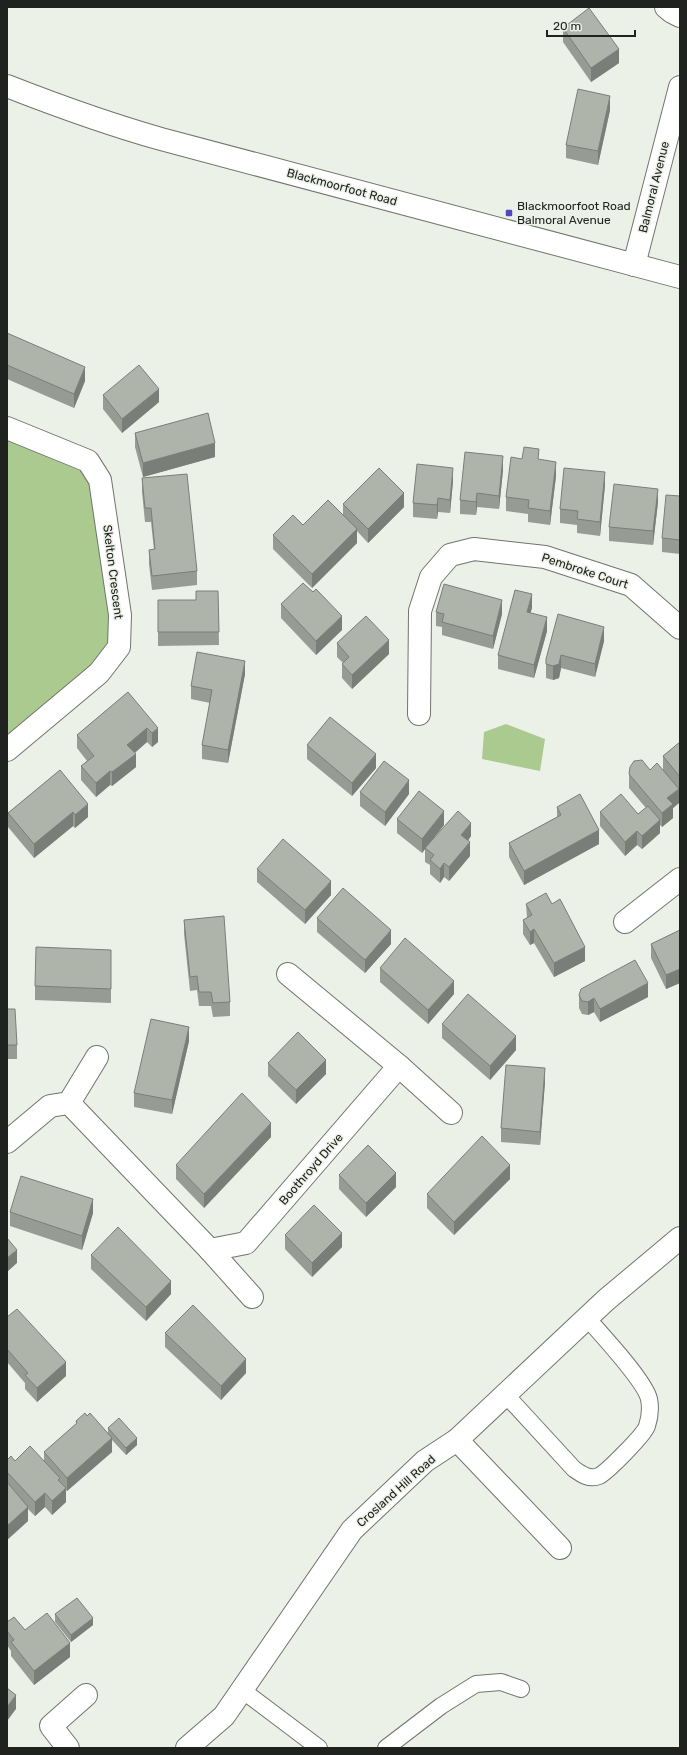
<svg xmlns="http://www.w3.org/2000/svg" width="687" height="1755" font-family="Rubik,sans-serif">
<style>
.green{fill:#abca90}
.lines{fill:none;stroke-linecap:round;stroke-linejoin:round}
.service-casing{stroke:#70756d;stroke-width:18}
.minor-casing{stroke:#70756d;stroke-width:24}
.tertiary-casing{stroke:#70756d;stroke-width:24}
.service{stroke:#fff;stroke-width:16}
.minor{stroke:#fff;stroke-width:22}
.tertiary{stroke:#fff;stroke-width:22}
.wall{fill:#969b93}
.shaded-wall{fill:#7a7e78}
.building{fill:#afb4ab;stroke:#7a7e78}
.poi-dot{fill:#5247be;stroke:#ecf1e7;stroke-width:1.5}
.labels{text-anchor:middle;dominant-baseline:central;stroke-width:3;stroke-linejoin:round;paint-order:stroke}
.street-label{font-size:12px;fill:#20221f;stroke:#ecf1e7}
.poi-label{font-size:12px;fill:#20221f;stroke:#ecf1e7;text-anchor:start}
</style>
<rect width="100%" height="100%" fill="#ecf1e7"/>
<g class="green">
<path d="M7,440l81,34 4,12 19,152 -8,18 -96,83z"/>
<path d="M506,724l39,15 -5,32 -58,-12 2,-27z"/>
</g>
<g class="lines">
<defs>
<g id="service">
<path d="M505,1394l69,75c7,5 15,11 25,7 8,-4 45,-41 48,-50 3,-9 4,-17 2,-27 -4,-18 -48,-65 -62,-81"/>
<path d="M242,1690l77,58"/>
<path d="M386,1748l55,-42 35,-22 25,-2 20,7"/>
</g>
<g id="minor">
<path d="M666,7l6,5 8,4"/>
<path d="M634,265l46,-178"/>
<path d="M7,428l81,33 12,19 20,135 -1,32 -20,26 -92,77"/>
<path d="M419,714l1,-103 11,-34 19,-22 24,-6 71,8 86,28 49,43"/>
<path d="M625,922l55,-43"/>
<path d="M288,974l111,92 52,47"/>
<path d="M69,1103l141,147 42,47"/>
<path d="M7,1142l43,-36 19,-3 28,-46"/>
<path d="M210,1250l36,-7 153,-177"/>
<path d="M457,1440l103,108"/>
<path d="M68,1748l-17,-22 35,-31"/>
<path d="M187,1748l37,-32 128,-186 73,-69 32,-21 149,-140 74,-62"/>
</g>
<path id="tertiary" d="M7,86c51,20 101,38 154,53l519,138"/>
</defs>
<use href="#service" class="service-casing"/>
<use href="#minor" class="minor-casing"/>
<use href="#tertiary" class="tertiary-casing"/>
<use href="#service" class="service"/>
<use href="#minor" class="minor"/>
<use href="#tertiary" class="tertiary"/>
</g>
<g class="wall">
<path d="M563,28l56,35 -28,19 -28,-40z"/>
<path d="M610,110l-12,55 -32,-7v-13z"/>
<path d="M7,333l78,48 -11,27 -67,-29z"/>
<path d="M103,395l56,7 -37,31 -19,-24z"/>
<path d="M135,433l80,24 -72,20 -8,-30z"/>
<path d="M522,459h17l17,17 -6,49 -22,-3v-8l-22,-3v-14z"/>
<path d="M503,470l-4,39 -22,-2 -1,8 -16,-1v-14z"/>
<path d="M142,478l55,93v14l-45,5 -3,-26v-14h5l-3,-28h-6l-3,-30z"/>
<path d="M453,481l-3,32 -12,-1 -1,7 -24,-2v-14z"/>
<path d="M605,485l-5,51 -23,-3v-8l-17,-2v-14z"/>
<path d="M680,496v58l-18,-2v-14z"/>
<path d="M658,502l-5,43 -44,-4v-14z"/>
<path d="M343,504l61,3 -36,36 -11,-12v12l-45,45 -39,-39v-14l30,-10 40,-9z"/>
<path d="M218,591l1,54 -61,1v-46h38z"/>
<path d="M281,604l61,26 -26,25 -35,-37z"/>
<path d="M532,608l-2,5 17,18 -13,47 -36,-9v-14z"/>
<path d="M436,612l66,2 -9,35 -51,-14v-8l-6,-1z"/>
<path d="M604,641l-9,36 -34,-9 -2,10 -6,2 -7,-2v-19z"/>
<path d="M337,643l52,11 -37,35 -10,-11v-14l1,-1 -6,-6z"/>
<path d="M245,674l-17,89 -26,-4v-14l8,-42 -19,-4v-13z"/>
<path d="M128,692l30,50 -6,5 -5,-5 -12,11 1,14 -24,19 -2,-1 -14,12 -15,-17v-14l6,-5 -10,-13v-13z"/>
<path d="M680,742v49l-2,-3 1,15 -6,5v10l-11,9 -2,-2v8l-18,16 -5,-4 -12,11 -25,-30v-14l38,2 8,-6 -17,-20v-14l21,-4h13v-14z"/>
<path d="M307,745l69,23 -24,28 -45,-37z"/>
<path d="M60,770l28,47 -13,11 -2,-2 -39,32 -26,-31v-14z"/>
<path d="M360,792l49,2 -24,32 -25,-20z"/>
<path d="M557,807l42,37 -75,41 -15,-28v-14l48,-26z"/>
<path d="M397,819l47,6 -10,12 37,-1 -3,5 2,15 -21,25 -5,-4 -4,6 -10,-9v-9l-5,-3v-13l-3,4 -25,-20z"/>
<path d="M257,869l74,26 -26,29 -48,-42z"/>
<path d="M526,904l59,57 -31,16 -20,-34 -4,2 -7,-11v-14l4,-2z"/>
<path d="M317,918l74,26 -26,29 -48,-41z"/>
<path d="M184,920l46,82v14l-17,1 -2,-11h-12l-2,-16 -7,1 -6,-57z"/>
<path d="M680,930v53l-14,6 -15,-31v-14z"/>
<path d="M111,950v53l-76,-3v-14z"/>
<path d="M380,968l74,26 -26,30 -48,-42z"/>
<path d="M579,995l69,2 -48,25 -6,-10 -6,3 -6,-1 -3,-6z"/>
<path d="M7,1009l10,36v14h-10z"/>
<path d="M442,1024l74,26 -26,30 -48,-42z"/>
<path d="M189,1041l-17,73 -38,-7v-14z"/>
<path d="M268,1063l58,11 -30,30 -28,-28z"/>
<path d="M545,1082l-5,63 -39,-3v-14z"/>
<path d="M271,1137l-67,71 -28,-29v-14z"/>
<path d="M339,1175l57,12 -30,30 -27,-28z"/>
<path d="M510,1179l-56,56 -27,-27v-14z"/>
<path d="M10,1212l83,1 -11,37 -72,-24z"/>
<path d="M285,1235l57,12 -30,30 -27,-28z"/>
<path d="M91,1255l80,39 -25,27 -55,-52z"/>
<path d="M7,1317l59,59 -29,26 -12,-13v-6l-18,-21z"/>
<path d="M165,1333l81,40 -25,27 -56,-53z"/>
<path d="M87,1416l21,17v-5l29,17 -11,10 -14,-15v12l-45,39 -1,-1v12l-14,13 -7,-8 -10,9 -7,-7v12l-21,19v-80l37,1v-9l32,-28v-3z"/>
<path d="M55,1614l38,11 -22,17 -16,-20z"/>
<path d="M7,1622l63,35 -36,28 -23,-29v-5l-4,-6z"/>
</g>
<g class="shaded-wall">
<path d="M619,49v14l-28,19v-14z"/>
<path d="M610,96v14l-12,55v-14z"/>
<path d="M85,367v14l-11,27v-14z"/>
<path d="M159,389v13l-37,31v-14z"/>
<path d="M215,443v14l-72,20v-14z"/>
<path d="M503,456v14l-4,39v-13z"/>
<path d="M556,462v14l-6,49v-14z"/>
<path d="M453,468v13l-3,32v-13z"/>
<path d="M605,472v13l-5,51v-14z"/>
<path d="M658,489v13l-5,43v-14z"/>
<path d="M404,493v14l-36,36v-14z"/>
<path d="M477,493v14l-1,8v-13z"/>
<path d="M438,498v14l-1,7v-14z"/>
<path d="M357,529v14l-45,45v-14z"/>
<path d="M532,594v14l-5,17v-13z"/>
<path d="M502,600v14l-9,35v-13z"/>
<path d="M342,616v14l-26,25v-14z"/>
<path d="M547,617v14l-13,47v-13z"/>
<path d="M604,627v14l-9,36v-13z"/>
<path d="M389,640v14l-37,35v-14z"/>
<path d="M561,655v13l-2,10 -6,2v-14z"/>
<path d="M245,661v13l-17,89v-13z"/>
<path d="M147,728v14l-20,17v-14z"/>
<path d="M158,728v14l-6,5v-14z"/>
<path d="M136,754v13l-24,19v-14z"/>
<path d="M376,754v14l-24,28v-13z"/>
<path d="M110,771v14l-14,12v-14z"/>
<path d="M409,780v14l-24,32v-14z"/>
<path d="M679,789v14l-6,5v10l-11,9v-14l5,-15z"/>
<path d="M88,804v13l-13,11v-13z"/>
<path d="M444,811v14l-22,28v-14z"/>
<path d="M73,812v14l-39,32v-14z"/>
<path d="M660,820v13l-18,16v-13z"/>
<path d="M471,823v13l-10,13v-14z"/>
<path d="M599,830v14l-75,41v-14z"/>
<path d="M637,831v14l-12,11v-14z"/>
<path d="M470,842v14l-21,25v-14z"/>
<path d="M444,863v14l-4,6v-14z"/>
<path d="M331,881v14l-26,29v-14z"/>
<path d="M534,929v14l-4,2v-13z"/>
<path d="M391,930v14l-26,29v-13z"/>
<path d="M585,947v14l-31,16v-14z"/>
<path d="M680,969v14l-14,6v-14z"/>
<path d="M454,981v13l-26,30v-14z"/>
<path d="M648,983v14l-48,25v-13z"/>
<path d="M594,998v14l-6,3v-13z"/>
<path d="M189,1027v14l-17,73v-14z"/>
<path d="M516,1036v14l-26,30v-14z"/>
<path d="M326,1060v14l-30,30v-14z"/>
<path d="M545,1068v14l-5,63v-13z"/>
<path d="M271,1123v14l-67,71v-14z"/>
<path d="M510,1165v14l-56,56v-13z"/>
<path d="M396,1173v14l-30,30v-14z"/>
<path d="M93,1199v14l-11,37v-14z"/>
<path d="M342,1233v14l-30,30v-14z"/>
<path d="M17,1250v13l-10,9v-14z"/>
<path d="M171,1281v13l-25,27v-14z"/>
<path d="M246,1359v14l-25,27v-14z"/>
<path d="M66,1362v14l-29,26v-14z"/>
<path d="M112,1438v14l-45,39v-13z"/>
<path d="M137,1438v7l-11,10v-7z"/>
<path d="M66,1488v14l-14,13v-14z"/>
<path d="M45,1493v14l-10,9v-14z"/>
<path d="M28,1507v14l-21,19v-14z"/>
<path d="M93,1618v7l-22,17v-7z"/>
<path d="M70,1643v14l-36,28v-14z"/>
<path d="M16,1695v14l-9,12v-14z"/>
</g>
<g class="building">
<path d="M589,8l30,41 -28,19 -28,-40z"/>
<path d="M578,89l32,7 -12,55 -32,-6z"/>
<path d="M7,333l78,34 -11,27 -67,-29z"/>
<path d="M139,365l20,24 -37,30 -19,-24z"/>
<path d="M208,413l7,30 -72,20 -8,-30z"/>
<path d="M524,447l15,2 -1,10 18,3 -6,49 -22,-3 1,-8 -23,-3 5,-40 11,2z"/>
<path d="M465,452l38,4 -4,40 -22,-3 -1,9 -16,-2z"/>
<path d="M417,464l36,4 -3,32 -12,-2 -1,7 -24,-2z"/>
<path d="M379,468l25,25 -36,36 -25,-25z"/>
<path d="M564,468l41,4 -5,50 -23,-3 1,-8 -18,-2z"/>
<path d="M187,474l10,97 -45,5 -3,-26 6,-1 -4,-41h-6l-3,-30z"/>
<path d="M614,484l44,5 -5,42 -44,-4z"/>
<path d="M666,495l14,1v44l-18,-2z"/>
<path d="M328,500l29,29 -45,45 -39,-39 20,-20 10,10z"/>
<path d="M303,583l10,9 3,-3 26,27 -26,25 -35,-37z"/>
<path d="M444,584l58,16 -9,36 -51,-14 2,-8 -8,-2z"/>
<path d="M515,590l17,4 -5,18 20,5 -13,48 -36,-10z"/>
<path d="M196,591h22l1,41h-61v-32h38z"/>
<path d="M558,614l46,13 -9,37 -34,-9 -2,9 -6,2 -7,-2v-5z"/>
<path d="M366,616l23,24 -37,35 -10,-11 7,-7 -12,-14z"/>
<path d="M197,652l48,9 -17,89 -26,-5 10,-55 -21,-4z"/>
<path d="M128,692l30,36 -6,5 -5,-5 -20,17 9,9 -24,18 -2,-1 -14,12 -15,-17 13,-10 -17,-21z"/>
<path d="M330,717l46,37 -24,29 -45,-38z"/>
<path d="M680,742v35l-17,-21z"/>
<path d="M642,760l8,10 7,-7 22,26 -12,9 6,6 -11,9 -33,-39 1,-7 4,-6z"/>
<path d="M384,761l25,19 -24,32 -25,-20z"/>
<path d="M60,770l28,34 -13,11 -2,-3 -39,32 -26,-31z"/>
<path d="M419,791l25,20 -22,28 -25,-20z"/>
<path d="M580,794l19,36 -75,41 -15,-28 52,-28 -4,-8z"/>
<path d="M621,794l17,20 10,-8 12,14 -18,16 -5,-5 -12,11 -25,-30z"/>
<path d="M458,811l13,12 -10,12 9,7 -21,25 -5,-4 -4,6 -10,-9 4,-5 -9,-7z"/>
<path d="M283,839l48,42 -26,29 -48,-41z"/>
<path d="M343,888l48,42 -26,30 -48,-42z"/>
<path d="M546,893l6,11 8,-5 25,48 -31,16 -20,-34 -4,3 -7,-12 9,-5 -6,-11z"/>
<path d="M224,916l6,86 -17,1 -2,-11h-12l-2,-16 -7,1 -6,-57z"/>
<path d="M680,930v39l-14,6 -15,-31z"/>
<path d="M405,938l49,43 -26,29 -48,-42z"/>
<path d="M36,947l75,3v39l-76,-3z"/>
<path d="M635,960l13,23 -48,26 -6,-11 -6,4 -6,-1 -3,-6 2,-6z"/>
<path d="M468,994l48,42 -26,30 -48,-42z"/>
<path d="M7,1009h8l2,36h-10z"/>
<path d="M151,1019l38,8 -17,73 -38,-7z"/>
<path d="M298,1032l28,28 -30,30 -28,-27z"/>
<path d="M506,1065l39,3 -5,64 -39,-4z"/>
<path d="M242,1093l29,30 -67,71 -28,-29z"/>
<path d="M482,1136l28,29 -56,57 -27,-28z"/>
<path d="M368,1145l28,28 -30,30 -27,-28z"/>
<path d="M21,1176l72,23 -11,37 -72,-24z"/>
<path d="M314,1205l28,28 -30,30 -27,-28z"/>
<path d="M118,1227l53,54 -25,26 -55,-52z"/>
<path d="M7,1238l10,12 -10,8z"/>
<path d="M193,1305l53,54 -25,27 -56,-53z"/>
<path d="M17,1309l49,53 -29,26 -12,-13 3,-2 -21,-24v-32z"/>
<path d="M85,1413l2,3 3,-3 22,25 -45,40 -23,-26 33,-29 -1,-2z"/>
<path d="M119,1418l18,20 -11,10 -18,-20z"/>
<path d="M30,1446l30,32 -2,2 8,8 -14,13 -7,-8 -10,9 -28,-30v-12l4,-4 4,5z"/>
<path d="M7,1482l21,25 -21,19z"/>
<path d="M77,1598l16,20 -22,17 -16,-21z"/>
<path d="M47,1613l23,30 -36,28 -23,-29 3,-2 -7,-9v-9l7,-5 11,13z"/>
<path d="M7,1688l9,7 -9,12z"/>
</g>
<rect class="poi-dot" x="505" y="209" width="8" height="8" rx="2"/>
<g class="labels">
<g class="street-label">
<text transform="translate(342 187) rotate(15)">Blackmoorfoot Road</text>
<text transform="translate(654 187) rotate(-76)">Balmoral Avenue</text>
<text transform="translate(585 571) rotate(18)">Pembroke Court</text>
<text transform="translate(113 572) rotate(83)">Skelton Crescent</text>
<text transform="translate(311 1169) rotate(-49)">Boothroyd Drive</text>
<text transform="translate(396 1491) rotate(-42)">Crosland Hill Road</text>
</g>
<g class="poi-label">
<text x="517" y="206">Blackmoorfoot Road<tspan x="517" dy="14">Balmoral Avenue</tspan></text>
</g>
</g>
<rect width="687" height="1755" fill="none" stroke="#20221f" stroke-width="16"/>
<path d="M547 30v6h88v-6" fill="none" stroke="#20221f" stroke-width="2"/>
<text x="553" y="30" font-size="12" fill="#20221f" stroke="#ecf1e7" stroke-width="3" paint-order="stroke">20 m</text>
</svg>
